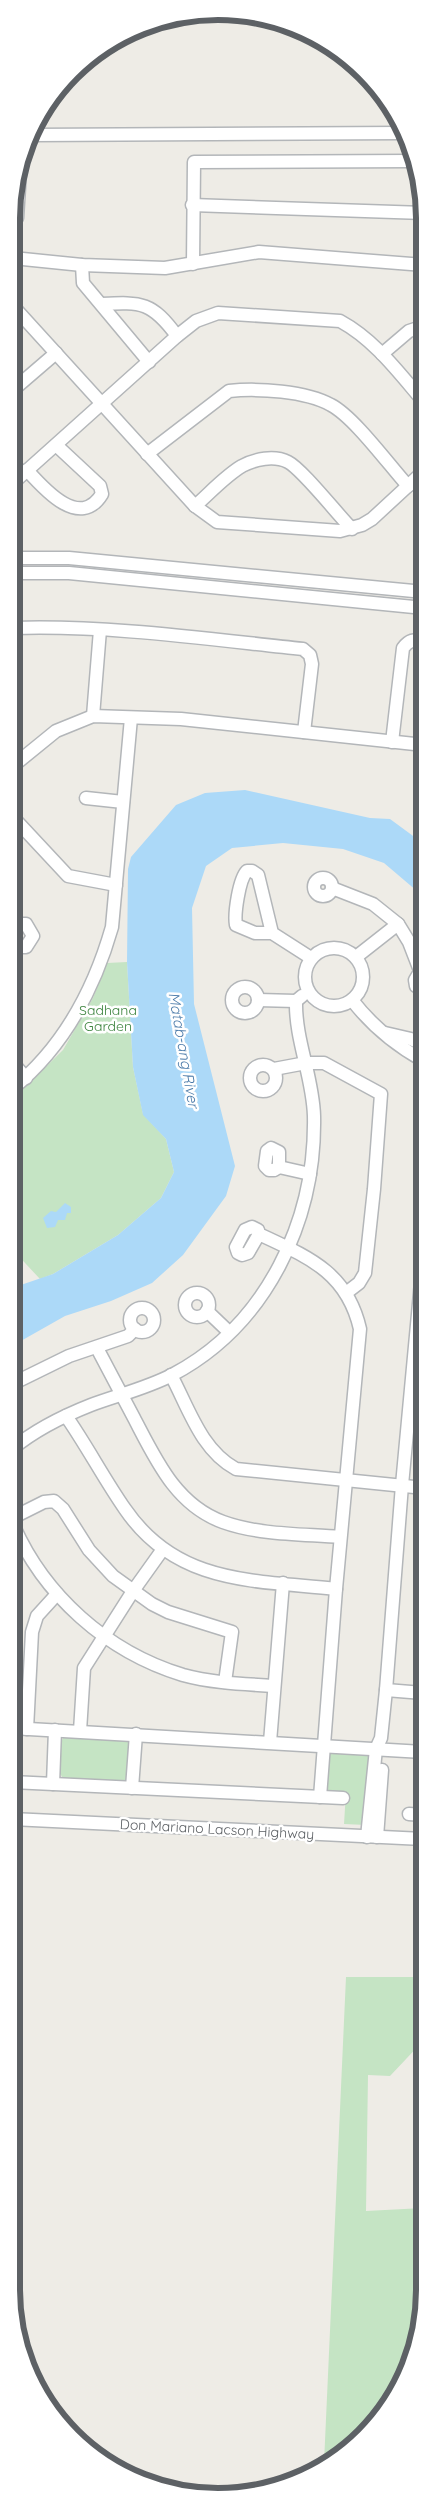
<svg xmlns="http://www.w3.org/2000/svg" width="436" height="2508" font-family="Quicksand,sans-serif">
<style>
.green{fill:#c5e4c4}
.water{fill:#acd9f8}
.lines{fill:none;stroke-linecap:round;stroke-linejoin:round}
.minor-casing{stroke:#b3b6b9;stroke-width:15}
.minor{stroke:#fff;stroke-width:12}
.labels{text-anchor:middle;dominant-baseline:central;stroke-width:5;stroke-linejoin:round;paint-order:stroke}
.park-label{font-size:14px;fill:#3d843f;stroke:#fff}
.street-label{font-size:14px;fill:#5d6165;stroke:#fff}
.water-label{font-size:15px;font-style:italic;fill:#4a7aa9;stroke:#fff}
.rim{fill:none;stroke:#5d6165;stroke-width:6}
</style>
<rect width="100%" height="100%" fill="#eeece6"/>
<g class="green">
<path d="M127,962l6,105 10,47 23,25 8,33 -13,26 -43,37 -65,39 -13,5 -28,-30v-149l51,-50 30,-52 14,-35z"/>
<path d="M65,1736l63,4 4,5 -3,32 -4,5 -61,-3 -4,-5 1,-33z"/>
<path d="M330,1751l41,2 -5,72 -22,-1 2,-32 -19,-1z"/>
<path d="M346,1977h77v64l-33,35 -22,-1 -2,136 57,-3v109l-20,65 -49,64 -30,17z"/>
</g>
<g class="water">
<path d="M245,790l125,28 20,1 34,25v53l-40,-34 -41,-14 -60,-6 -51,5 -26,18 -14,42 2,96 41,162 -9,30 -43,59 -31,28 -41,18 -46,15 -53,30v-58l41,-14 65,-39 43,-37 13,-26 -8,-33 -23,-24 -10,-48 -6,-105 1,-93 3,-12 45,-52 29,-12z"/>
<path d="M65,1203l6,4v6h-4l-2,7h-7l-3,7 -8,1 -4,-10 8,-7 5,1z"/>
</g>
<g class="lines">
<defs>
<g id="minor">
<path d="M32,135l373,-2"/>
<path d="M192,205l232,8"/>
<path d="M17,218l3,-46"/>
<path d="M13,258l69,7 83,3 94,-16 165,13"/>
<path d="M193,264l1,-102 219,-1"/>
<path d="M82,265l1,18 66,79"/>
<path d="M102,304c40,-2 50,-2 75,32"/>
<path d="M13,306l182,200 22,16 123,9 22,-6 10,-6 52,-48"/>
<path d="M382,354l27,-23 15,-5"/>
<path d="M13,390l43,-37"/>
<path d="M147,454l82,-63c29,-3 77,0 102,14 23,12 58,60 77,81"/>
<path d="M27,470c17,19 53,60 75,24l-2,-8 -44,-41"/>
<path d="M13,483l164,-147 19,-15 22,-8 122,8c35,19 59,52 84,81"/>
<path d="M195,506c15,-13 30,-30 47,-40 13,-7 32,-11 46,-4 14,7 50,53 64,67"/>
<path d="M13,558h56l355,34"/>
<path d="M13,573h56l355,35"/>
<path d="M13,628c96,-3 194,11 290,21l7,6 2,9 -8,68"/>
<path d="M93,716l7,-86"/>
<path d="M392,742l11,-94c6,-8 11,-9 21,-7"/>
<path d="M13,766l43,-35 37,-15 88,3 243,26"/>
<path d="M86,798l37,4"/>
<path d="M12,816l56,60 48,9"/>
<circle cx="323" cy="887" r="9"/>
<path d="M332,888l41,16 25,20"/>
<path d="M272,933l-14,-58 -6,-4h-5c-8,8 -13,43 -11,54l19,8h17l39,25"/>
<path d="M12,947h14l7,-11 -7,-12h-14"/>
<circle cx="334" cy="977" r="29"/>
<path d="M356,957l42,-33 11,18 12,31"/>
<circle cx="245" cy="1000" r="13"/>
<path d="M424,990l-8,-4 -1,-6 3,-5 6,-2"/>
<path d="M258,1000l38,1 6,-5"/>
<path d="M352,1000c20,26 43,45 72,61"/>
<path d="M385,1033l26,6 13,6"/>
<path d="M12,1062l14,16"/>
<circle cx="263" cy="1078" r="13"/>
<path d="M274,1069l32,-6h18l57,31 -7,95 -9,84 -6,10 -13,10"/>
<path d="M12,1089c52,-42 82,-99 100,-162l19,-209"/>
<path d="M271,1148l8,4v15l-5,3h-5l-4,-4 2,-15z"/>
<path d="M279,1167l31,7"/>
<path d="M259,1234l-11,19 -6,2 -4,-2 -2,-6 9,-17 7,-3 6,3 1,4c49,23 88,38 101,95l-24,260 -16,208"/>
<circle cx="197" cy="1305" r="12"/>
<circle cx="142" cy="1320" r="12"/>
<path d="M207,1311l22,21"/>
<path d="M97,1348c12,23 25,47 37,70 22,42 42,87 89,104 36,13 79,12 117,15"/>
<path d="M171,1375c18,34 30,75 65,94l188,19"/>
<path d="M12,1384l57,-28 59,-20 7,-7"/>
<path d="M66,1416c21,30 38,63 59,93 52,76 129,71 211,80"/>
<path d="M12,1449c23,-19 51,-33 79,-44 27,-10 56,-17 81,-30 95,-50 144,-155 142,-259 -1,-39 -19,-76 -18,-115"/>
<path d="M12,1518l32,-16 10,-1 9,8 26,41 24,26 39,28 16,8 64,20 -7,50"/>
<path d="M12,1522c31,73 95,130 171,153 29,8 61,9 91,11"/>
<path d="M386,1690l37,3"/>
<path d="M12,1728l411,24"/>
<path d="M27,1729l5,-97 5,-16 20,-22"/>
<path d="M80,1731l4,-63 49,-77 30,-42"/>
<path d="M270,1742l13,-159"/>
<path d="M12,1782l331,16"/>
<path d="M53,1784l2,-54"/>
<path d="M132,1788l4,-54"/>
<path d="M409,1814l14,1"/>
<path d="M12,1819l411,20"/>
<path d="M367,1837l9,-88 5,-11 5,-48 16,-205 22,-235"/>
<path d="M377,1837l5,-67"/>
</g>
</defs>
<use href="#minor" class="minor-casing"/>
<use href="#minor" class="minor"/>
</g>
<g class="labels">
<g class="park-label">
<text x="108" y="1010">Sadhana<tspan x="108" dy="16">Garden</tspan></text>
</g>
<g class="street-label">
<text transform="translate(217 1829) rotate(3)">Don Mariano Lacson Highway</text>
</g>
<g class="water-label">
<text transform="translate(184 1050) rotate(80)">Matab-ang River</text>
</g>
</g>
<path d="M0 0H436V2508H0ZM218 20H218A198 198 0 0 1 416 218V2290A198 198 0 0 1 218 2488H218A198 198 0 0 1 20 2290V218A198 198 0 0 1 218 20Z" fill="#fff" fill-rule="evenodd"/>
<path class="rim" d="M218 20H218A198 198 0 0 1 416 218V2290A198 198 0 0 1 218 2488H218A198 198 0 0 1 20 2290V218A198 198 0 0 1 218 20Z"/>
</svg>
